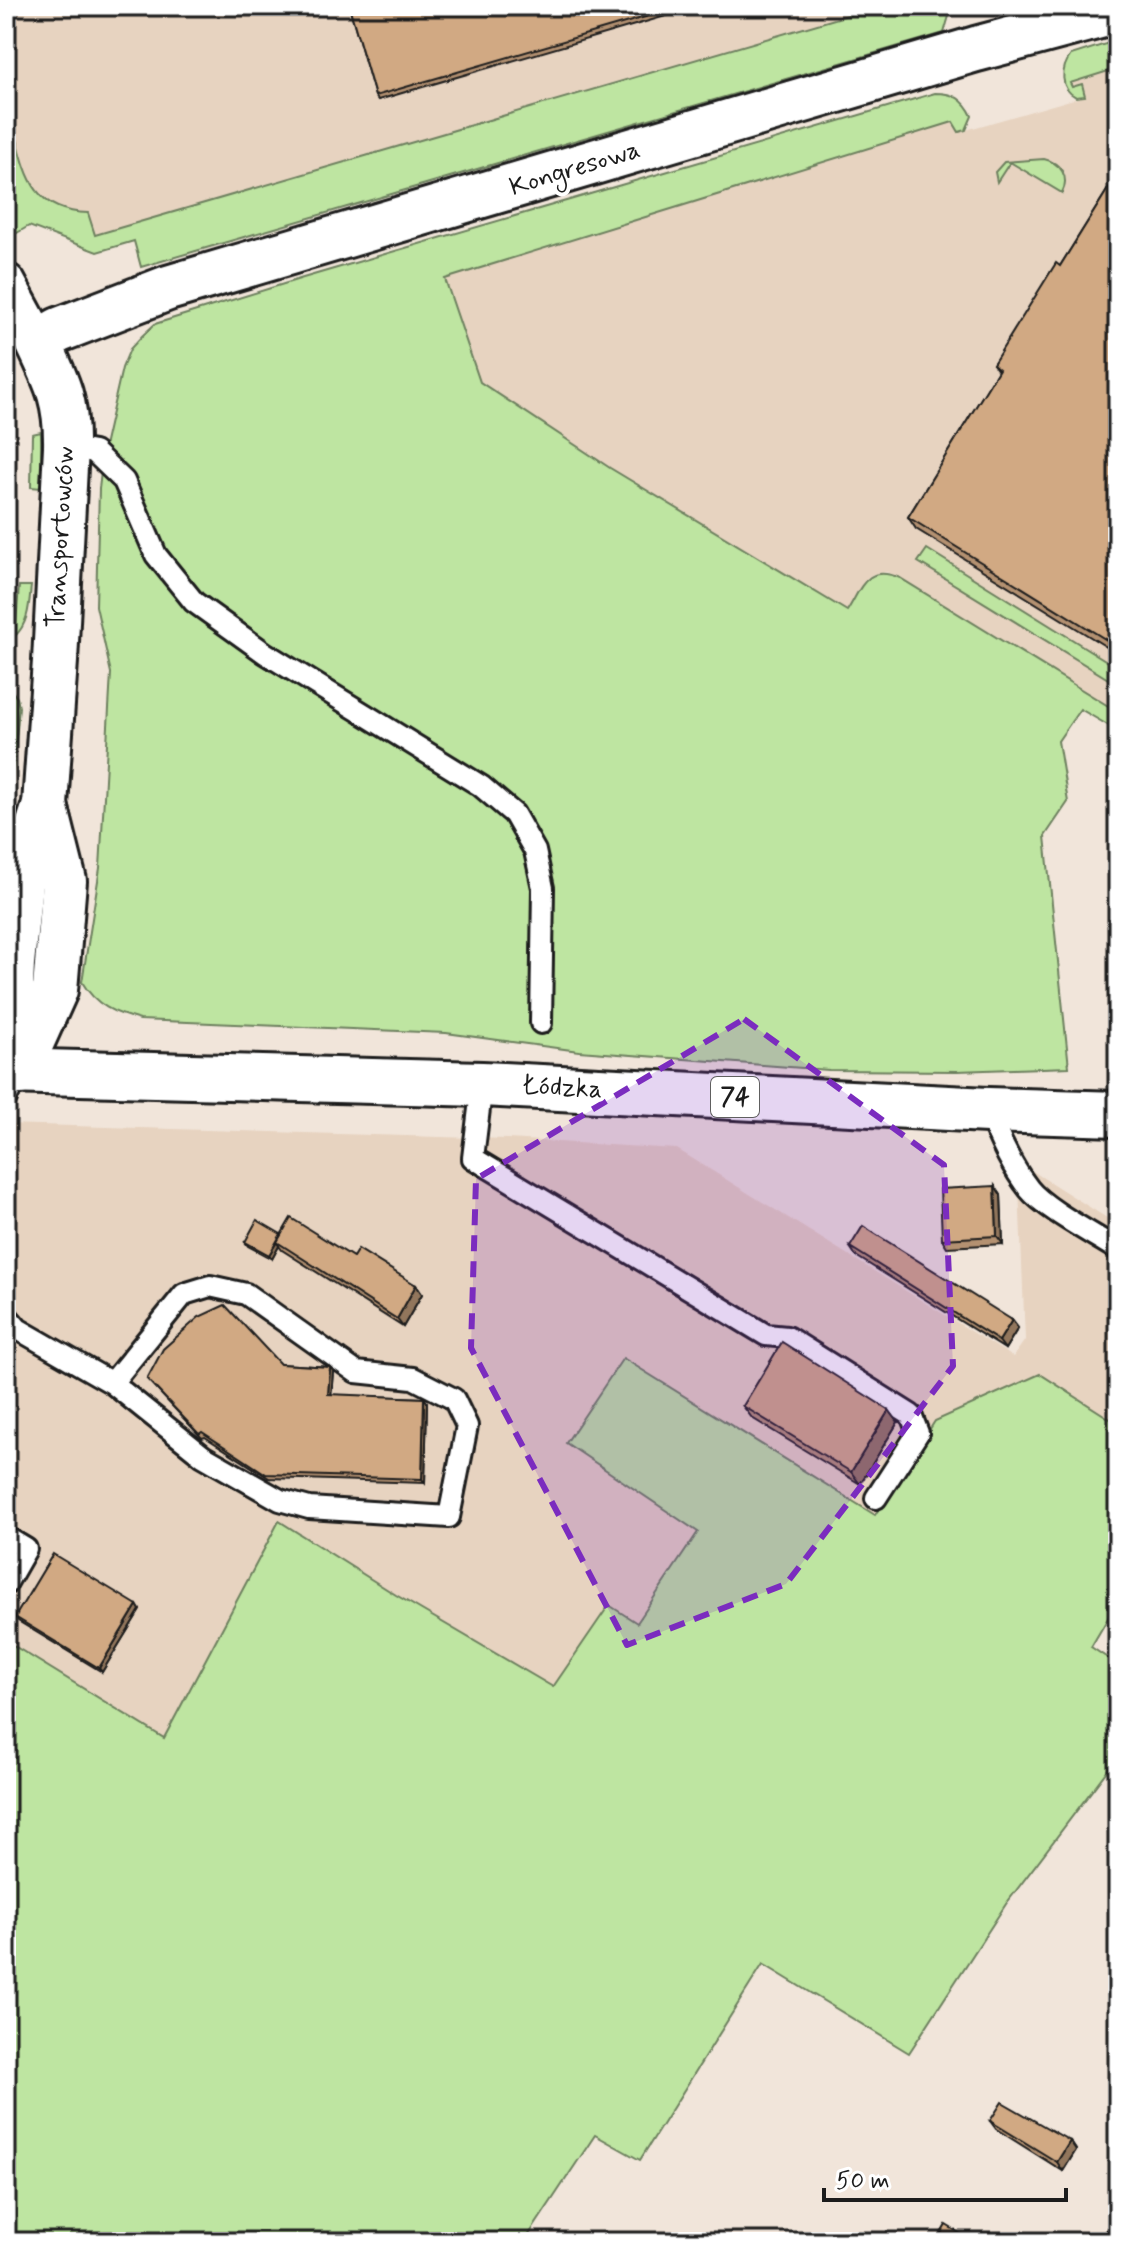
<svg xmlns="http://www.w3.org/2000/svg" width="1124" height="2248" font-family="Mynerve,sans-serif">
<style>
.built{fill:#e7d3c0}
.green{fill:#bee5a1;stroke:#6d805e;stroke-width:2}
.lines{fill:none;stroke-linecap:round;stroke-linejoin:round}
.lane-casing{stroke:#1c1c1c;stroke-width:26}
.street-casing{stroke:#1c1c1c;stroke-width:44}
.secondary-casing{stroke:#1c1c1c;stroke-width:50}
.primary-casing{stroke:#1c1c1c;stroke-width:50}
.lane{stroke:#fff;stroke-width:20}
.street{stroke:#fff;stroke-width:38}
.secondary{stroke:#fff;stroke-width:44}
.primary{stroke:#fff;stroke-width:44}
.wall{fill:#b49171;stroke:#1c1c1c;stroke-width:2}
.shaded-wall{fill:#92765c;stroke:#1c1c1c;stroke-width:2}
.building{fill:#d1a983;stroke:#1c1c1c;stroke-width:2}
.marked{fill:#7b2cbf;fill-opacity:0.2;stroke:#7b2cbf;stroke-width:6;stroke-dasharray:16 10;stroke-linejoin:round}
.labels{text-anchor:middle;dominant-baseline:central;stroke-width:8;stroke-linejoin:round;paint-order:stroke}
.shield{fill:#fff;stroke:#606060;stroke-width:2}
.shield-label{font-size:24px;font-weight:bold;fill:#1c1c1c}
.street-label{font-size:26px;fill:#1c1c1c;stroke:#fff}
</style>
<rect width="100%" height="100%" fill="#f1e5da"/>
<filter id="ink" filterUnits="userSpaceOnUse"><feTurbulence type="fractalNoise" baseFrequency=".0125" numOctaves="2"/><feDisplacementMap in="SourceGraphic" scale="16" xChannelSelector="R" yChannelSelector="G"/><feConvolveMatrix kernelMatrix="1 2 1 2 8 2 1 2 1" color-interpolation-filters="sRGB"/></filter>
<g filter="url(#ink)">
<g class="built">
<path d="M6,6h930l-839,246 -91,-68z"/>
<path d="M1118,68v644l-218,-134 -13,-6 -14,2 -6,4 -20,34 -237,-144 -130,-86 -35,-104 508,-156 6,10 125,-36 -13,-9 -1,-4z"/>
<path d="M6,1124l502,15 169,10 336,208 12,-17 -7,-178 100,63v199l-78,-50 -105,47 -60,94 -252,-157 -56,85 131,89 -61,91 -28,-18 -56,82 -157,-92 -117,-74 -115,217 -158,-97z"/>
</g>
<g class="green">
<path d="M879,6h69l1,10 -5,17 -803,234 -7,-26 -37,11 -68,-26 -19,11 -4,-7v-112l5,-2c14,48 15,96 77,97l7,22z"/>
<path d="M1118,40v28l-48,15 2,4 10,-3 3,12 -9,1c-16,-8 -16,-28 -5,-42z"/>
<path d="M935,93c19,0 29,6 37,23l-6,14 -7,2 -6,-10 -508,157 35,103 130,86 237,143c15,-24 19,-47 53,-33l218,134v19l-38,-22 -22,32 10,61 -23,34 24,231 -112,4 -128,-1 -250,-19 -133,-18 -306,-13c-26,-7 -44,-14 -58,-38l18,-114 11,-195 -15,-67 3,-117 5,-42 18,-79 8,-19 12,-13 13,-12 148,-46z"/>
<path d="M1044,159c17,4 26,18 18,34l-52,-31 -13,20 -2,-10 9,-10z"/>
<path d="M41,432v56l-10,-1 1,-53z"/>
<path d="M927,549l191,119v17l-200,-123z"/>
<path d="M19,586h12c-2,18 -2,37 -16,50z"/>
<path d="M10,688l7,10 2,9 -13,140v-133z"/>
<path d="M623,1358l252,157 60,-94 105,-47 78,50v177l-27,46 27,18v91l-112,148 -97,149 -146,-89 -123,196 -45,-25 -71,107h-518v-601l158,97 115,-217 117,74 157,92 56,-82 28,18 61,-91 -132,-89z"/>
</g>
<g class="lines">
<defs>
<g id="lane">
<path d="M66,447l28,5 30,29 32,74 38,47 71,51 216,133 33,28 21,37 8,37 -2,135"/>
<path d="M482,1084l-9,74 293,177 21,2 124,78 7,18 -42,65"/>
<path d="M6,1098l13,-26"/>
<path d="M988,1110c10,27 22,55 41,79 16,20 66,46 89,61"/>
<path d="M6,1315l12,14 94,54 91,73 77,44 29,8 140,9 18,-91 -13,-27 -41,-21 -57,-6 -110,-78 -36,-8 -26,8 -72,89"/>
<path d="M6,1537l20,12 -20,35"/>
</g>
<path id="street" d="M6,283l32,59"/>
<g id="secondary">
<path d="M20,1068l35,-78 9,-109 -19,-76"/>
<path d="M19,1072l-8,-86 1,-23 8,-80 25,-78 10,-144 11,-214c1,-46 -9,-65 -28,-105l21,-12 109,-42 808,-239 142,-38"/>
</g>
<path id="primary" d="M6,1071l476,13 506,26 130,4"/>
</defs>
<use href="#lane" class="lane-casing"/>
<use href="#street" class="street-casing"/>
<use href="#secondary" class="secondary-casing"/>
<use href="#primary" class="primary-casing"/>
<use href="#lane" class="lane"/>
<use href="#street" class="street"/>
<use href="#secondary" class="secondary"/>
<use href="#primary" class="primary"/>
</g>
<g class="wall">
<path d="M349,6h351l-322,94 -3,-4z"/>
<path d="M1118,173v481l-202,-125 -8,-12 90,-146 -5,-7 67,-98z"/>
<path d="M995,1186l6,9 2,49 -56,3 -5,-8z"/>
<path d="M281,1234l72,23 63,28 6,9 -19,33 -121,-77 -3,-4 -7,13 -24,-13 -3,-4z"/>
<path d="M850,1247l162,73 6,8 -13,21 -149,-93z"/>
<path d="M280,1364l50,3 3,4 -2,24 93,3 3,4 -2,81 -156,-5 -64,-41 -3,1 -55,-59z"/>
<path d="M743,1406l146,4 9,12 -38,62 -108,-66z"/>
<path d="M137,1605l3,5 -38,62 -84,-51 -3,-4z"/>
<path d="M990,2121l80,20 6,9 -13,21 -67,-42z"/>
</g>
<g class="shaded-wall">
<path d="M995,1186l6,9 2,49 -6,-8z"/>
<path d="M277,1242l2,4 -7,13 -3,-4z"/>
<path d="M416,1285l6,9 -19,33 -6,-8z"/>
<path d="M1012,1320l6,8 -13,21 -6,-8z"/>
<path d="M330,1367l3,4 -2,28 -3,-5z"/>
<path d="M424,1398l3,4 -2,81 -3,-4z"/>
<path d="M889,1410l9,12 -38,62 -9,-12z"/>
<path d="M137,1605l3,5 -38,62 -3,-4z"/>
<path d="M1070,2141l6,9 -13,21 -6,-9z"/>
</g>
<g class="building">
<path d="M349,6h334l-308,90z"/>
<path d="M1118,173v474l-210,-130 91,-148 -6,-5 63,-101 4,3z"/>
<path d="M995,1186l2,50 -55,3 -2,-50z"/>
<path d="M291,1218l62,39 5,-8 58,36 -19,34 -120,-77z"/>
<path d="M257,1220l24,14 -12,21 -24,-13z"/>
<path d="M863,1226l149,94 -13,21 -149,-94z"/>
<path d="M225,1305l55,59 50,3 -2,27 96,4 -2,81 -156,-5 -64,-42 -3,2 -52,-55 16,-30 36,-32z"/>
<path d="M782,1342l107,68 -38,62 -108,-66z"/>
<path d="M53,1554l84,51 -38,63 -84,-51z"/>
<path d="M1002,2102l68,39 -13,21 -67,-41z"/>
<path d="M1118,2210v32h-19z"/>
<path d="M946,2225l28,17h-38z"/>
</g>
</g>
<path class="marked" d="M744,1019l200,146 9,201 -167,218 -159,61 -156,-297 5,-169z"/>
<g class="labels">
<rect class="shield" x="711" y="1077" width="48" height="40" rx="6"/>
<g class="shield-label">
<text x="735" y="1097">74</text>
</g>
<g class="street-label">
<text transform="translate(575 169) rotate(-17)">Kongresowa</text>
<text transform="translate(61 537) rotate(-87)">Transportowców</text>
<text transform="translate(562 1088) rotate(3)">Łódzka</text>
</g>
</g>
<rect width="1124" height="2248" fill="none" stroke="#fff" stroke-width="32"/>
<rect x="16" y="16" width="1092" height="2216" fill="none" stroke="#1c1c1c" stroke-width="3" filter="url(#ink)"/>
<path d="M824 2188v12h242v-12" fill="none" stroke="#1c1c1c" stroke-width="4"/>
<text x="836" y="2188" font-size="24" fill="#1c1c1c" stroke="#ffffff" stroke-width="6" paint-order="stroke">50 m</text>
</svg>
